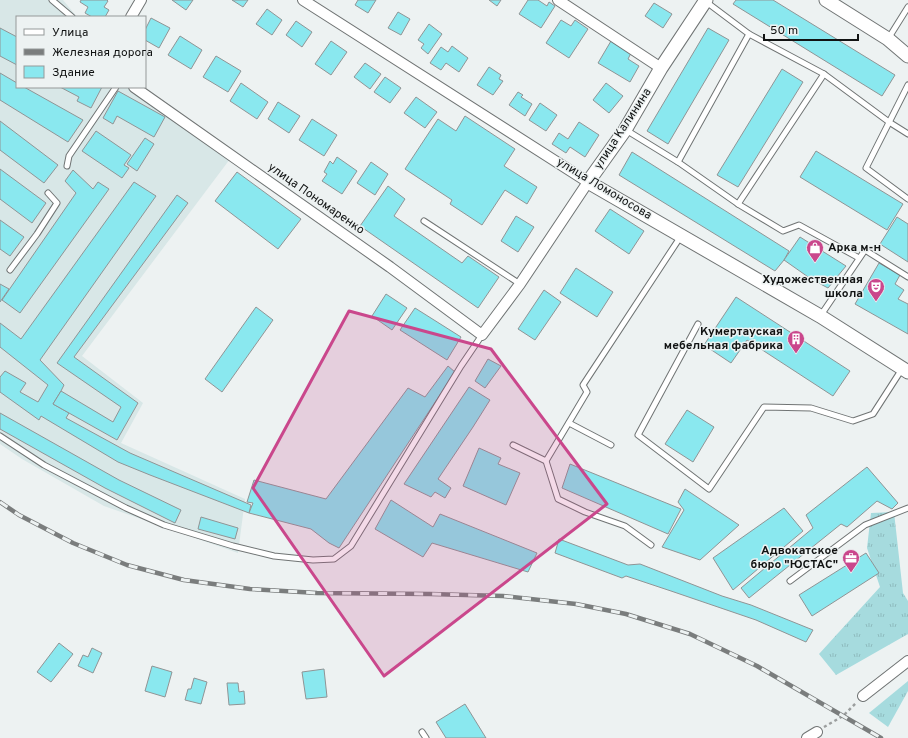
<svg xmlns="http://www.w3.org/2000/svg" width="908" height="738" font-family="Overpass,sans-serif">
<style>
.built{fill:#d8e7e7}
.grass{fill:url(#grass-tufts)}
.building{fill:#8ae8ef;stroke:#909495}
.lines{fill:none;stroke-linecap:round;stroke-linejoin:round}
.service-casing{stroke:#707474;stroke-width:7}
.minor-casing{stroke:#707474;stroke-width:12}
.tertiary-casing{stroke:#707474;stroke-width:15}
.path{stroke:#9c9f9f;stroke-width:2.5;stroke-dasharray:3 3;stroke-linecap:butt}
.service{stroke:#fff;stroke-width:5}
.minor{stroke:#fff;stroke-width:10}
.tertiary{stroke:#fff;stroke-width:13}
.rail-casing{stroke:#7a7d7d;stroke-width:4.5}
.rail{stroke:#edf2f2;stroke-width:3;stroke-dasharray:9;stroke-linecap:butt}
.marked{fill:#ca478c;fill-opacity:0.2;stroke:#ca478c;stroke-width:3;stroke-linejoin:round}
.labels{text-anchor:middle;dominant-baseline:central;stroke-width:3;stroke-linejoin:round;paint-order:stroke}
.street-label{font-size:12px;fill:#111313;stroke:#edf2f2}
.poi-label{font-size:12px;font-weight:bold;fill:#111313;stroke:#edf2f2;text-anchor:end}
</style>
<defs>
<pattern id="grass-tufts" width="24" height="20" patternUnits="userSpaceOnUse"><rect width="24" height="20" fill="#a6dbde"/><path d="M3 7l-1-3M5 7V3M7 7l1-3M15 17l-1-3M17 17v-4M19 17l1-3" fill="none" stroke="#8ebbbe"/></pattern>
</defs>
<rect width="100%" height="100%" fill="#edf2f2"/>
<path class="built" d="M0,0h63l14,17h-60v70h113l100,72 -148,197 61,47 -22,40 124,56 -7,54 -134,-47 -82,-47 -22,-15z"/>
<g class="grass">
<path d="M894,512l9,81 5,8v33l-72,41 -17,-21 61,-67 -13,-39 4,-35z"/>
<path d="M908,681v10l-20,36 -19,-14z"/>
</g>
<g class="building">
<path d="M81,0h26l1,1 -4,6 5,3 -4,7h-13l-7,-4 3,-6 -8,-5z"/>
<path d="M172,0h21l-7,10z"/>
<path d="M232,0h16l-5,7z"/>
<path d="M358,0h18l-8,13 -13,-8z"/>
<path d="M489,0h12l-4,6z"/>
<path d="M528,0h10l9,6 2,-4 6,4 -14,22 -22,-14z"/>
<path d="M736,0h37l122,75 -13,21 -149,-92z"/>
<path d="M654,3l18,11 -9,14 -18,-12z"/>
<path d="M267,9l15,11 -10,15 -16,-11z"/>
<path d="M398,12l12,7 -9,16 -13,-7z"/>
<path d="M151,18l19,10 -11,20 -14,-8v-10z"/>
<path d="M561,20l10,6 4,-6 13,9 -19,29 -23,-15z"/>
<path d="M296,21l16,11 -10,15 -16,-12z"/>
<path d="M429,24l13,10 -14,20 -7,-6 3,-4 -6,-4z"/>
<path d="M0,28l17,9v28l-17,-9z"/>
<path d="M708,28l21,12 -61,104 -21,-13z"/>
<path d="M180,36l22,14 -11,19 -23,-14z"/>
<path d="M331,41l16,11 -16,23 -16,-11z"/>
<path d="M611,41l20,12 -3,6 11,7 -9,16 -32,-19z"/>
<path d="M452,46l16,12 -9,14 -13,-9 -5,7 -11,-7 11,-16 7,5z"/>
<path d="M216,56l25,15 -13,21 -25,-15z"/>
<path d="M365,63l16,11 -11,15 -16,-12z"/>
<path d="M489,67l12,8 -2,4 4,2 -10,14 -16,-10z"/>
<path d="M782,69l21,13 -65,105 -21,-12z"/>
<path d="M0,73l17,10v4h7l59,33 -15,22 -68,-42z"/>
<path d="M385,77l16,11 -11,15 -16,-11z"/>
<path d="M241,83l27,19 -11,17 -27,-18z"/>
<path d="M606,83l17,13 -14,17 -16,-13z"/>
<path d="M60,87h42l-11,21 -14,-7 2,-4z"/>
<path d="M118,91l47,26 -11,20 -37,-21 -4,8 -10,-6z"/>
<path d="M518,92l5,3 -2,2 11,7 -7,12 -16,-11z"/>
<path d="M416,97l21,15 -12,16 -21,-15z"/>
<path d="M278,102l22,14 -11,17 -21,-14z"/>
<path d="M540,103l17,12 -11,16 -17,-11z"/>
<path d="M465,116l50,33 -11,17 33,21 -10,17 -22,-14 -23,35 -32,-21 2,-4 -47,-31 33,-50 18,12z"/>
<path d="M312,119l25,16 -13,21 -25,-16z"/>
<path d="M0,121l58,44 -14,18 -44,-33z"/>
<path d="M579,122l20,13 -14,22 -15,-10 -4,6 -14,-9 7,-11 9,6z"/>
<path d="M96,131l35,24 -7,10 5,3 -7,10 -40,-27z"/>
<path d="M145,138l9,6 -17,27 -10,-7z"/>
<path d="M816,151l87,53 -16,26 -87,-53z"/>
<path d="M632,152l157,99 -5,9 -9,11 -156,-96z"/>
<path d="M337,157l20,14 -15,23 -20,-13 5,-7 -3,-2 6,-11 3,3z"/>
<path d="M371,162l17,12 -13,21 -18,-12z"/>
<path d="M0,169l46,34 -14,20 -32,-24z"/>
<path d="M73,170l20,19 5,-7 11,7 -89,124 -18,-13 74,-107 -11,-12z"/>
<path d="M237,172l64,47 -23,30 -63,-48z"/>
<path d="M134,182l22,14 -116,164 24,25 -3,6 -8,13 16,9 -3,5 64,35 121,52 -2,8 -99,-38 -32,-13 -77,-46 -2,4 -39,-28v-15l5,-6 21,12 -6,9 18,10 10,-17 -48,-38v-24l21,16z"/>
<path d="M388,186l17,13 -11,17 68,47 6,-7 31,21 -21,31 -118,-82z"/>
<path d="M177,195l11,8 -114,154 64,46 -21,37 -64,-36 8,-13 52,31 8,-15 -64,-44z"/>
<path d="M610,209l34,22 -15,23 -34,-23z"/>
<path d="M516,216l18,11 -16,25 -17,-11z"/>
<path d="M897,217l11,7v38l-28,-18z"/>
<path d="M0,220l24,17 -14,19 -10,-7z"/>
<path d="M800,237l46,29 -18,22 -17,-9 -27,-19z"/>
<path d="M879,263l21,12 -5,9 9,6 -6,9 10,5v30l-53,-30z"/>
<path d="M576,268l37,24 -16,25 -37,-24z"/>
<path d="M0,284l9,5 -9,13z"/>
<path d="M544,290l17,12 -26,38 -17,-11z"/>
<path d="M386,294l21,14 -15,22 -20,-14z"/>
<path d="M736,297l114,74 -17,25 -86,-56 -16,23 -27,-18z"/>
<path d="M256,307l17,13 -51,72 -17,-13z"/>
<path d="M415,308l46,29 -14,23 -47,-30z"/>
<path d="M488,359l13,7 -16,22 -10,-7z"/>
<path d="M448,366l7,6 -116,176 -10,-5 -18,-14 -62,-16 4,-10 -6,-1 7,-22 72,19 82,-111 17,9z"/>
<path d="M469,387l21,13 -17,27 -35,52 13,9 -6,10 -10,-6 -4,5 -27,-13z"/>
<path d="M687,410l27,17 -21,35 -28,-18z"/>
<path d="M0,413l119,67 62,30 -6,13 -70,-35 -105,-59z"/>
<path d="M479,448l22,10 -3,6 22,9 -14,32 -43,-19z"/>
<path d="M570,464l111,45 -13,25 -106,-46z"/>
<path d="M867,467l31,36 -6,6 -15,-8 -30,26 -6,-3 -92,74 -8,-10 72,-60 -7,-13z"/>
<path d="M685,489l54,36 -39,35 -38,-13 22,-37 -6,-8z"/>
<path d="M391,500l42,27 7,-13 97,39 -9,19 -96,-29 -9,14 -48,-28z"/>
<path d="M784,508l19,23 -70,59 -20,-32z"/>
<path d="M201,517l37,11 -3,11 -37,-10z"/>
<path d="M559,539l69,26 12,-1 82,32 29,9 62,25 -7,12 -50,-22 -85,-29 -45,-15 -4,2 -67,-25z"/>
<path d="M866,553l13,20 -67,43 -13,-21z"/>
<path d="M59,643l14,11 -22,28 -14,-10z"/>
<path d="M92,648l10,5 -9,20 -15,-7 5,-11 5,2z"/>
<path d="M152,666l20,6 -7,25 -20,-6z"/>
<path d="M324,669l3,28 -21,2 -4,-27z"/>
<path d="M194,678l13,4 -6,22 -16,-4 3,-11h3z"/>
<path d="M227,683h11l1,9 5,-1 1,13 -16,1z"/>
<path d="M465,704l21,34h-40l-10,-16z"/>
</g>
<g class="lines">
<defs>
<g id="service">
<path d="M52,0l20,17"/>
<path d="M705,1l44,33 75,40 65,48 19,12"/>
<path d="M888,39l20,-32"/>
<path d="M908,85l-42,83 42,31"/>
<path d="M626,130l52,32 60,42 45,27 16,-6 60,33"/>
<path d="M678,162l71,-128"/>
<path d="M67,166l2,-10 47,-69"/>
<path d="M738,204l86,-130"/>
<path d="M424,221l96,63"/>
<path d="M10,270l27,-36 20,-31 -9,-10"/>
<path d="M821,315l44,-65 43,27"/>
<path d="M698,324l-60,111 71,54 55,-82 47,1 42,13 20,-7 29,-45"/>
<path d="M569,423l42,22"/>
<path d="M0,436l44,29 82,43 38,17 69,21 41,10 39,4 21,-1 17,-13 110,-180 21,-31"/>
<path d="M513,445l33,16 41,-69 -4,-7 98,-149"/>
<path d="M546,461l12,38 27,13 40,14 26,19"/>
<path d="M790,581l75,-56 43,-17"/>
<path d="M422,732l4,6"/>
</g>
<g id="minor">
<path d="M558,0l103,68"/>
<path d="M131,17l10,-17"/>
<path d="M134,87l256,180 92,68 38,-51 68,-102 -285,-182"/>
<path d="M863,696l45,-35"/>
<path d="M807,738l10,-6"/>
</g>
<g id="tertiary">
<path d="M706,0l-45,68 -36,62 -37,52 232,134 88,56"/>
<path d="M826,0l62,39 20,17"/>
</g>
</defs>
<use href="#service" class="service-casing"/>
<use href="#minor" class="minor-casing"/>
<use href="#tertiary" class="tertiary-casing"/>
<path class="path" d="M824,727l19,-11 14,-14"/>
<use href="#service" class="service"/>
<use href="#minor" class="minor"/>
<use href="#tertiary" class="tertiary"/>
<defs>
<path id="rail" d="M0,502l19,13 54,28 54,22 57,15 66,9 67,4 113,1 73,2 73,8 50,10 64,20 67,32 124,72"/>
</defs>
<use href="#rail" class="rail-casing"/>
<use href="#rail" class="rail"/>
</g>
<path class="marked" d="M349,311l142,38 116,155 -223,172 -131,-188z"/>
<defs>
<symbol id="shop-pin" viewBox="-11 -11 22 30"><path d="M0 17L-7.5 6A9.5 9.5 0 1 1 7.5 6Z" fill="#ca478c" stroke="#edf2f2"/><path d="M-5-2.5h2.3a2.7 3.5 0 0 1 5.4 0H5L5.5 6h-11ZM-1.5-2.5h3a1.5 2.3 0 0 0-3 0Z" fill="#fff"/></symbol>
<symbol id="theatre-pin" viewBox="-11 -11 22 30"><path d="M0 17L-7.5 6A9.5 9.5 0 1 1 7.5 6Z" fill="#ca478c" stroke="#edf2f2"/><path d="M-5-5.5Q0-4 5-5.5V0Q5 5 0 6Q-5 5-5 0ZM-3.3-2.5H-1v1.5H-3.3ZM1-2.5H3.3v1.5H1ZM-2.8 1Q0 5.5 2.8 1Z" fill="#fff"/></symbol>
<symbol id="building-pin" viewBox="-11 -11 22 30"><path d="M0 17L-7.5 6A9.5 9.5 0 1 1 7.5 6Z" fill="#ca478c" stroke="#edf2f2"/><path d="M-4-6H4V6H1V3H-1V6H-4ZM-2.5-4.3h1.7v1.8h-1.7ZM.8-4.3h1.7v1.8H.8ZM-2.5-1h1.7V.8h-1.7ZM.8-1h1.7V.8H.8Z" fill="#fff"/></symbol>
<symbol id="office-pin" viewBox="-11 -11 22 30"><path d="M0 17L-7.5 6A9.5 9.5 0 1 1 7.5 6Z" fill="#ca478c" stroke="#edf2f2"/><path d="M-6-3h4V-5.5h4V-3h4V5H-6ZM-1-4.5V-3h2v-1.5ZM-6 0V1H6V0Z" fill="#fff"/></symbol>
</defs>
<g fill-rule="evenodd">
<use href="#shop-pin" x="805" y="238" width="20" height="27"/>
<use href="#theatre-pin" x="866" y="277" width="20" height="27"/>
<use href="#building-pin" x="786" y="329" width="20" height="27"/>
<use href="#office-pin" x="841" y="548" width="20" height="27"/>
</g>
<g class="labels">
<g class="street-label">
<text transform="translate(623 129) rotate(-57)">улица Калинина</text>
<text transform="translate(604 189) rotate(31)">улица Ломоносова</text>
<text transform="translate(316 199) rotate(35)">улица Пономаренко</text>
</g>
<g class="poi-label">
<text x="828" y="248" text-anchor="start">Арка м-н</text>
<text x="863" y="280">Художественная<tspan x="863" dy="14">школа</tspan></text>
<text x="783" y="332">Кумертауская<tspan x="783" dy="14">мебельная фабрика</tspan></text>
<text x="838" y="551">Адвокатское<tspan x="838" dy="14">бюро "ЮСТАС"</tspan></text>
</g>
</g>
<rect x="16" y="16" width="130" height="72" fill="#edf2f2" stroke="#959999"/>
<rect x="24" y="29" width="20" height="6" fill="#ffffff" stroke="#959999"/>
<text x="52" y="36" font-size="12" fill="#111313">Улица</text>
<rect x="24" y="49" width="20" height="6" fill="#7a7d7d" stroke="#959999"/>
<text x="52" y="56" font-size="12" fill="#111313">Железная дорога</text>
<rect x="24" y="66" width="20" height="12" fill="#8ae8ef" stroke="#959999"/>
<text x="52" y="76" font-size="12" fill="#111313">Здание</text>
<path d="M764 34v6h94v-6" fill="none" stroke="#111313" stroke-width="2"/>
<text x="770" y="34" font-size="12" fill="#111313" stroke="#edf2f2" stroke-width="3" paint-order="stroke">50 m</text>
</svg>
